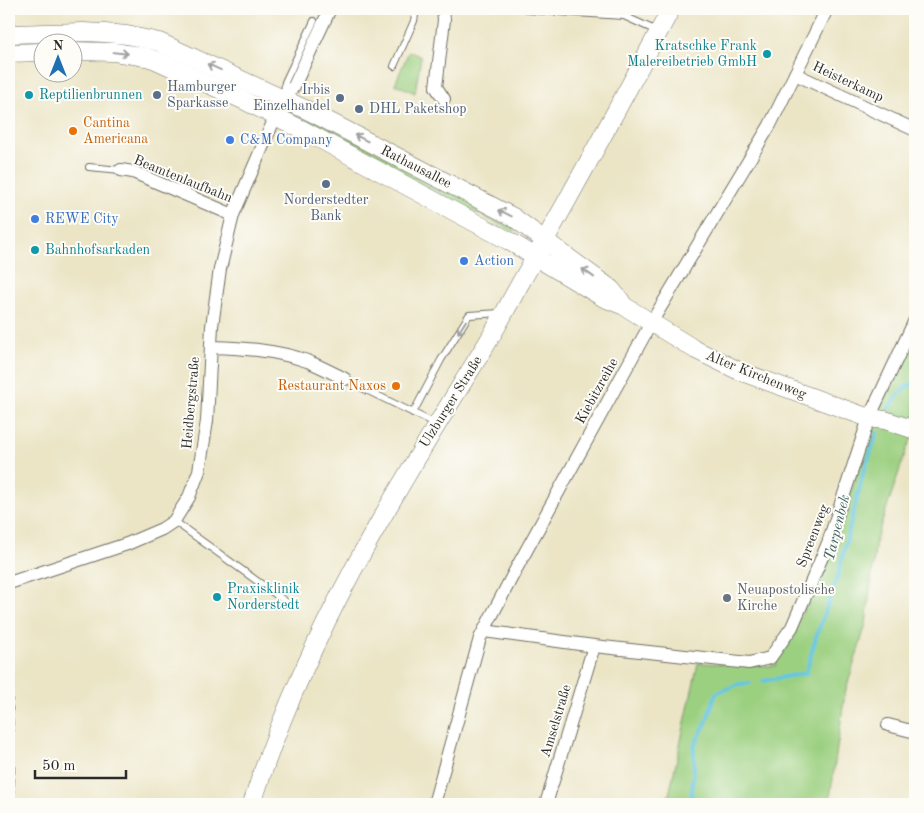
<svg xmlns="http://www.w3.org/2000/svg" width="924" height="813" font-family="'Old Standard TT',serif">
<style>
.green{fill:#9cd081;stroke:#647e56}
.lines{fill:none;stroke-linecap:round;stroke-linejoin:round}
.stream{stroke:#64c6e2;stroke-width:4}
.lane-casing{stroke:#6e6c61;stroke-width:8}
.street-casing{stroke:#6e6c61;stroke-width:14}
.secondary-casing{stroke:#6e6c61;stroke-width:19}
.lane{stroke:#fff;stroke-width:6}
.street{stroke:#fff;stroke-width:12}
.secondary{stroke:#fff;stroke-width:18}
.rail{stroke:#2b2b2b;stroke-width:4;stroke-dasharray:8 4;stroke-linecap:butt}
.oneway{stroke:#a0a0a0}
.culture-dot{fill:#0f9aa8;stroke:#fdfcf7;stroke-width:2}
.service-dot{fill:#5c6f8a;stroke:#fdfcf7;stroke-width:2}
.food-dot{fill:#e8710a;stroke:#fdfcf7;stroke-width:2}
.shop-dot{fill:#3f7fe0;stroke:#fdfcf7;stroke-width:2}
.worship-dot{fill:#6b7280;stroke:#fdfcf7;stroke-width:2}
.labels{text-anchor:middle;dominant-baseline:central;stroke-width:4;stroke-linejoin:round;paint-order:stroke}
.culture-label{font-size:14px;fill:#0d838f;stroke:#fdfcf7;text-anchor:start}
.street-label{font-size:14px;fill:#2b2b2b;stroke:#fdfcf7}
.service-label{font-size:14px;fill:#4e5e75;stroke:#fdfcf7;text-anchor:start}
.food-label{font-size:14px;fill:#c56008;stroke:#fdfcf7;text-anchor:start}
.shop-label{font-size:14px;fill:#366cbe;stroke:#fdfcf7;text-anchor:start}
.worship-label{font-size:14px;fill:#5b616d;stroke:#fdfcf7;text-anchor:start}
.water-label{font-size:15px;font-style:italic;fill:#3f616b;stroke:#fdfcf7}
</style>
<rect width="100%" height="100%" fill="#fdfcf7"/>
<filter id="ink" filterUnits="userSpaceOnUse"><feTurbulence type="fractalNoise" baseFrequency=".02" numOctaves="2"/><feDisplacementMap in="SourceGraphic" scale="10" xChannelSelector="R" yChannelSelector="G"/><feConvolveMatrix kernelMatrix="1 2 1 2 8 2 1 2 1" color-interpolation-filters="sRGB"/></filter>
<filter id="wash" filterUnits="userSpaceOnUse"><feTurbulence type="fractalNoise" baseFrequency=".0096" numOctaves="4" result="noise"/><feDisplacementMap in="SourceGraphic" scale="20" xChannelSelector="R" yChannelSelector="G"/><feGaussianBlur stdDeviation="1.12" result="paint"/><feColorMatrix in="noise" values="0 0 0 0 0 0 0 0 0 0 0 0 0 0 0 0 0 1.4 0 .05"/><feComposite in="paint" operator="in"/></filter>
<g filter="url(#wash)">
<rect width="100%" height="100%" fill="#ebe5c6"/>
<g class="green">
<path d="M38,40l107,1 -2,9 -71,-8 -34,2 -2,-2z"/>
<path d="M409,51l12,6 -6,36 -20,-9z"/>
<path d="M310,118l208,105 -4,9 -208,-107z"/>
<path d="M915,336v95l-9,20 -30,89 -10,84 -21,69 -16,111h-162l31,-141 77,3 47,-93 57,-162z"/>
</g>
<g class="lines">
<g class="stream">
<path d="M889,408c7,-10 13,-21 26,-25"/>
<path d="M763,681l43,-8 10,-36 21,-58 26,-105 14,-41"/>
<path d="M689,804l2,-4 3,-30v-24l12,-23 10,-30 23,-9 11,-1"/>
</g>
</g>
</g>
<g filter="url(#ink)">
<g class="lines">
<defs>
<g id="lane">
<path d="M10,9l1,24"/>
<path d="M528,10l96,6 33,15"/>
<path d="M394,66l20,-45 2,-12"/>
<path d="M284,95l1,-13 29,-61"/>
<path d="M89,167l32,3"/>
<path d="M352,383l84,41"/>
<path d="M413,413l28,-53 28,-45 31,-2"/>
<path d="M174,521l115,83"/>
</g>
<g id="street">
<path d="M443,9l1,11 -8,67 8,12"/>
<path d="M795,74l120,56"/>
<path d="M121,170l12,2 100,43"/>
<path d="M211,347c32,1 65,3 96,14 13,5 26,12 38,18"/>
<path d="M9,583l118,-39 35,-15 12,-8 15,-24 10,-26 8,-50 5,-95 8,-57 13,-54 50,-116 11,-13 36,-77"/>
<path d="M484,631l110,15 155,17 21,-5 22,-31 36,-84 41,-125 46,-98"/>
<path d="M888,725l27,7"/>
<path d="M434,804l46,-166 35,-67 136,-248 119,-198 57,-116"/>
<path d="M546,804l48,-158"/>
</g>
<g id="secondary">
<path d="M9,34l74,-2 22,1 22,2 32,7 150,69 204,106 98,72 10,12"/>
<path d="M72,51l42,1 32,5 10,3 87,40 58,29 208,112 95,57 20,8 72,44 43,21 130,47 16,2 30,10"/>
<path d="M9,53l33,-1"/>
<path d="M252,804c51,-162 140,-308 229,-451 16,-25 29,-52 44,-78 51,-88 98,-177 146,-266"/>
</g>
</defs>
<use href="#lane" class="lane-casing"/>
<use href="#street" class="street-casing"/>
<use href="#secondary" class="secondary-casing"/>
<use href="#lane" class="lane"/>
<use href="#street" class="street"/>
<use href="#secondary" class="secondary"/>
<path class="rail" d="M9,646l4,124 -1,34"/>
</g>
<defs><path id="oneway-shaft" d="M-6 0H5M1.5-3L5.5 0L1.5 3" fill="none" stroke-width="1.6" stroke-linecap="round" stroke-linejoin="round" transform="scale(1.25)"/></defs>
<g class="oneway">
<use href="#oneway-shaft" transform="translate(121 53) rotate(6)"/>
<use href="#oneway-shaft" transform="translate(214 67) rotate(-156)"/>
<use href="#oneway-shaft" transform="translate(361 138) rotate(-153)"/>
<use href="#oneway-shaft" transform="translate(505 213) rotate(-153)"/>
<use href="#oneway-shaft" transform="translate(588 273) rotate(-144)"/>
<use href="#oneway-shaft" transform="translate(462 327) rotate(122)"/>
</g>
</g>
<g class="culture-dot">
<circle cx="767" cy="54" r="5"/>
<circle cx="29" cy="95" r="5"/>
<circle cx="35" cy="250" r="5"/>
<circle cx="217" cy="597" r="5"/>
</g>
<g class="service-dot">
<circle cx="157" cy="95" r="5"/>
<circle cx="340" cy="98" r="5"/>
<circle cx="359" cy="109" r="5"/>
<circle cx="326" cy="184" r="5"/>
</g>
<g class="food-dot">
<circle cx="73" cy="131" r="5"/>
<circle cx="396" cy="386" r="5"/>
</g>
<g class="shop-dot">
<circle cx="230" cy="140" r="5"/>
<circle cx="35" cy="219" r="5"/>
<circle cx="464" cy="261" r="5"/>
</g>
<circle class="worship-dot" cx="727" cy="598" r="5"/>
<g class="labels">
<g class="culture-label">
<text x="757" y="46" text-anchor="end">Kratschke Frank<tspan x="757" dy="16">Malereibetrieb GmbH</tspan></text>
<text x="39" y="95">Reptilienbrunnen</text>
<text x="45" y="250">Bahnhofsarkaden</text>
<text x="227" y="589">Praxisklinik<tspan x="227" dy="16">Norderstedt</tspan></text>
</g>
<g class="street-label">
<text transform="translate(848 82) rotate(25)">Heisterkamp</text>
<text transform="translate(416 167) rotate(27)">Rathausallee</text>
<text transform="translate(183 179) rotate(22)">Beamtenlaufbahn</text>
<text transform="translate(756 375) rotate(22)">Alter Kirchenweg</text>
<text transform="translate(597 391) rotate(-61)">Kiebitzreihe</text>
<text transform="translate(451 402) rotate(-58)">Ulzburger Straße</text>
<text transform="translate(191 403) rotate(-85)">Heidbergstraße</text>
<text transform="translate(813 536) rotate(-69)">Spreenweg</text>
<text transform="translate(556 721) rotate(-73)">Amselstraße</text>
</g>
<g class="service-label">
<text x="167" y="87">Hamburger<tspan x="167" dy="16">Sparkasse</tspan></text>
<text x="330" y="90" text-anchor="end">Irbis<tspan x="330" dy="16">Einzelhandel</tspan></text>
<text x="369" y="109">DHL Paketshop</text>
<text x="326" y="200" text-anchor="middle">Norderstedter<tspan x="326" dy="16">Bank</tspan></text>
</g>
<g class="food-label">
<text x="83" y="123">Cantina<tspan x="83" dy="16">Americana</tspan></text>
<text x="386" y="386" text-anchor="end">Restaurant Naxos</text>
</g>
<g class="shop-label">
<text x="240" y="140">C&amp;M Company</text>
<text x="45" y="219">REWE City</text>
<text x="474" y="261">Action</text>
</g>
<g class="worship-label">
<text x="737" y="590">Neuapostolische<tspan x="737" dy="16">Kirche</tspan></text>
</g>
<g class="water-label">
<text transform="translate(838 528) rotate(-76)">Tarpenbek</text>
</g>
</g>
<rect width="924" height="813" fill="none" stroke="#fdfcf7" stroke-width="30"/>
<g transform="translate(58 58)"><circle r="24" fill="#fdfcf7" stroke="#a9a8a5"/>
<path d="M0-4L9 19L0 12L-9 19Z" fill="#1f6fb2"/>
<text y="-8" font-size="14" font-weight="bold" text-anchor="middle" fill="#2b2b2b">N</text>
</g>
<path d="M35 770v8h91v-8" fill="none" stroke="#2b2b2b" stroke-width="2.5"/>
<text x="42" y="770" font-size="15" fill="#2b2b2b" stroke="#fdfcf7" stroke-width="4" paint-order="stroke">50 m</text>
</svg>
